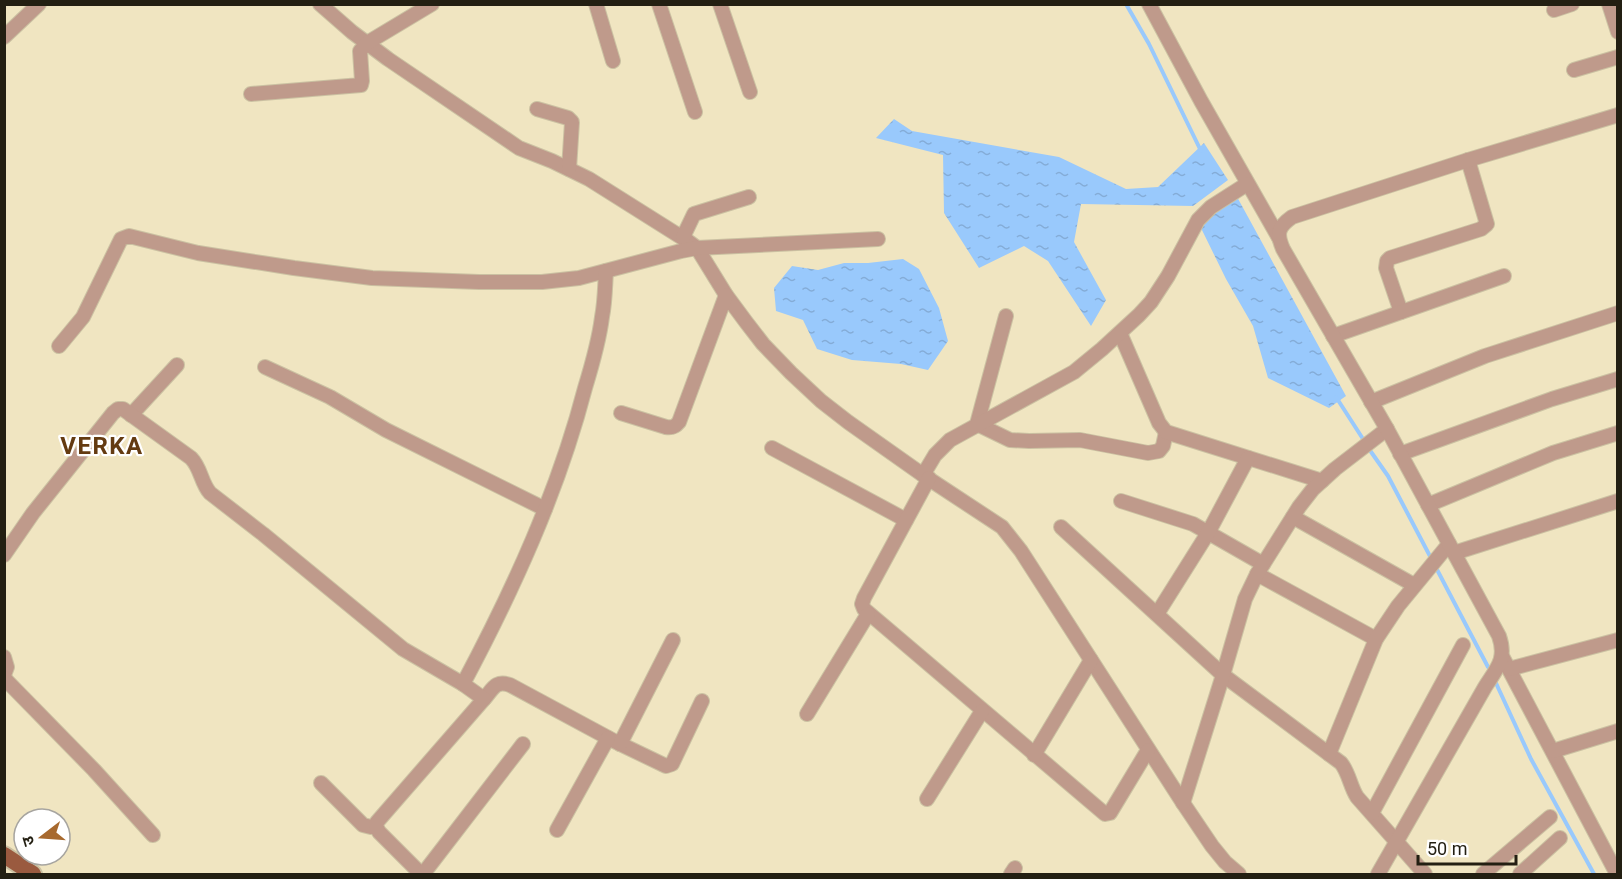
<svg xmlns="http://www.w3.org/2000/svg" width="1622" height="879" font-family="Roboto,'Noto Sans Devanagari',sans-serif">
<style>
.water{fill:url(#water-ripples)}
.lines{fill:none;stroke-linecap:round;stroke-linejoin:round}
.stream{stroke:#99c9fc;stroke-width:4}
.minor-casing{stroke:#cbc1a2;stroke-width:16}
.major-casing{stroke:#cbc1a2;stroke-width:20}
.minor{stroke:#bf9a8b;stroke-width:14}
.major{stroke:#9a5a3f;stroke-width:16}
.labels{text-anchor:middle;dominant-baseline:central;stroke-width:4.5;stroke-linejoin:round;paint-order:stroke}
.district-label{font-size:24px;font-weight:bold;letter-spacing:1.5px;fill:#643b11;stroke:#fff}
</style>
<defs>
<pattern id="water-ripples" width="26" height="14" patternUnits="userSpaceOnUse" patternTransform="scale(1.5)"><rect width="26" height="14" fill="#99c9fc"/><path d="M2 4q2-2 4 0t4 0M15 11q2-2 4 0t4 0" fill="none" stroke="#84acd7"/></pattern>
</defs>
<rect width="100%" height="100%" fill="#f0e5c1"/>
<g class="water">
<path d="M894,119l18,12 147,26 67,32 32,-2 46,-44 24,37 -35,26 -112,-2 -7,38 32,58 -15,26 -43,-65 -24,-15 -45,22 -35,-55 -1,-58 -67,-17z"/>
<path d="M1236,195l110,201 -17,12 -61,-30 -15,-52 -27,-47 -26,-53z"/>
<path d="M903,259l16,10 20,39 9,33 -20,29 -27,-6 -49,-4 -35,-11 -14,-29 -27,-9 -2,-23 18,-22 26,4 26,-7h24z"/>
</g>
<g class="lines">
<g class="stream">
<path d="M1126,4l23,40 52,107"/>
<path d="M1336,397l27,42"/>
<path d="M1369,449l19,27 100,191"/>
<path d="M1495,681l36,78 63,115"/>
</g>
<defs>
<g id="minor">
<path d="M320,4l32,28 36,27 131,89 33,13 37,18 100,63 8,6 29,47 20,27 17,22 28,29 30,28 27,21 75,53 79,52 19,24 162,252 29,43 13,16 14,12"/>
<path d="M596,4l17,57"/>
<path d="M659,4l36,108"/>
<path d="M720,4l30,88"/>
<path d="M1149,4l52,97 78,137"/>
<path d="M1609,4l9,28"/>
<path d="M1554,10l18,-6"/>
<path d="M4,37l35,-33"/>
<path d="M1574,70l44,-13"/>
<path d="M251,94l110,-9 1,-4 -2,-30 7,-8 65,-39"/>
<path d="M537,109l31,9 4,4 -3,47"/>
<path d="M683,237l11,-23 55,-17"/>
<path d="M1401,312l-15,-44 1,-7 3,-3 91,-29 6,-5 -19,-64"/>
<path d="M1006,316l-29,108 33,16 19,1 51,-1 68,13 11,-2 4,-5 3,-14"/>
<path d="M1120,333l39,90 7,9 156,49"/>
<path d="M1333,336l171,-60"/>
<path d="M59,346l24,-29 38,-78 8,-3 69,17 96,15 78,10 107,4h63l37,-4 102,-27 16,-3 181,-9"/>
<path d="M265,367l65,30 56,33 159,79"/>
<path d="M1371,402l114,-46 133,-43"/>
<path d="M621,413l45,14c6,1 9,0 13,-5l47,-127"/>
<path d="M131,415l46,-50"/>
<path d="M772,448l134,72"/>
<path d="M1400,454l152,-55 66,-20"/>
<path d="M923,475l12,-20 15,-15 124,-68 28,-23 37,-34 12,-13 17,-26 30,-56 13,-13 36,-23"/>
<path d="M929,478l-65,120 -2,6 2,5 241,205 5,-1 38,-63"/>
<path d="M1121,501l72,23 70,40"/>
<path d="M1428,505l125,-52 65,-20"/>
<path d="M1293,517l121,68"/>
<path d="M1061,527l162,148 118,88c8,10 9,23 16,34l68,77"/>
<path d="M1454,553l164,-52"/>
<path d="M4,555l29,-42 80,-100 5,-4h5l68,49c10,10 10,25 19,35l53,41 140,115 60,35"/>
<path d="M1257,574l119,65"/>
<path d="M1157,614l51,-81 40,-75"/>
<path d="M4,657l3,10 -3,8"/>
<path d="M1503,658l114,216"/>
<path d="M1509,669l109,-29"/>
<path d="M4,678l90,92 59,65"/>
<path d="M484,699c9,-10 11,-19 26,-14l104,56 52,25 6,-2 30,-63"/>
<path d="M807,714l61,-100"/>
<path d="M620,744l53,-104"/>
<path d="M1553,751l65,-20"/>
<path d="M1329,754l47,-115 22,-33 51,-62"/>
<path d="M1034,755l57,-95"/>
<path d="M321,783l42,42 8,2 5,-1"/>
<path d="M927,799l55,-88"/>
<path d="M1183,803l40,-128 22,-76 12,-25 42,-67 14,-18 22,-20 52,-40"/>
<path d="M1372,813l91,-168"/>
<path d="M557,830l51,-92"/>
<path d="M421,874l-42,-42 -3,-6 1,-4 107,-123 -21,-15c50,-94 95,-192 122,-296 7,-23 14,-47 17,-71 3,-15 3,-31 4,-46"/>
<path d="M423,874l100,-130"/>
<path d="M1011,874l4,-6"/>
<path d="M1378,874l107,-187c12,-19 22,-28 14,-51l-112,-207 -104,-180c-7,-16 -5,-22 9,-32l176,-57 150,-45"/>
<path d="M1483,874l67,-57"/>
<path d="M1520,874l40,-36"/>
</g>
<path id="major" d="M4,855l29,19"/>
</defs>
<use href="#minor" class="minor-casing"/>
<use href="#major" class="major-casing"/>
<use href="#minor" class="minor"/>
<use href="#major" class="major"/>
</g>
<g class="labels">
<g class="district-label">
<text x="102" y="446">VERKA</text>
</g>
</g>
<rect width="1622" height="879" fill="none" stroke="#231f12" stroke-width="12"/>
<g transform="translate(42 837) rotate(253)"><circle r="28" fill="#ffffff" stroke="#a7a5a0" stroke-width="1.5"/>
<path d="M0-4.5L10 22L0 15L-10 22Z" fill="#a7692e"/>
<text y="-9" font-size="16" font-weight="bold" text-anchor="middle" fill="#231f12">उ</text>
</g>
<path d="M1418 855v9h98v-9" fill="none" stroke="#231f12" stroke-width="3"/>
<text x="1427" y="855" font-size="18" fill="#231f12" stroke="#ffffff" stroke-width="4.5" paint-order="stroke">50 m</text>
</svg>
